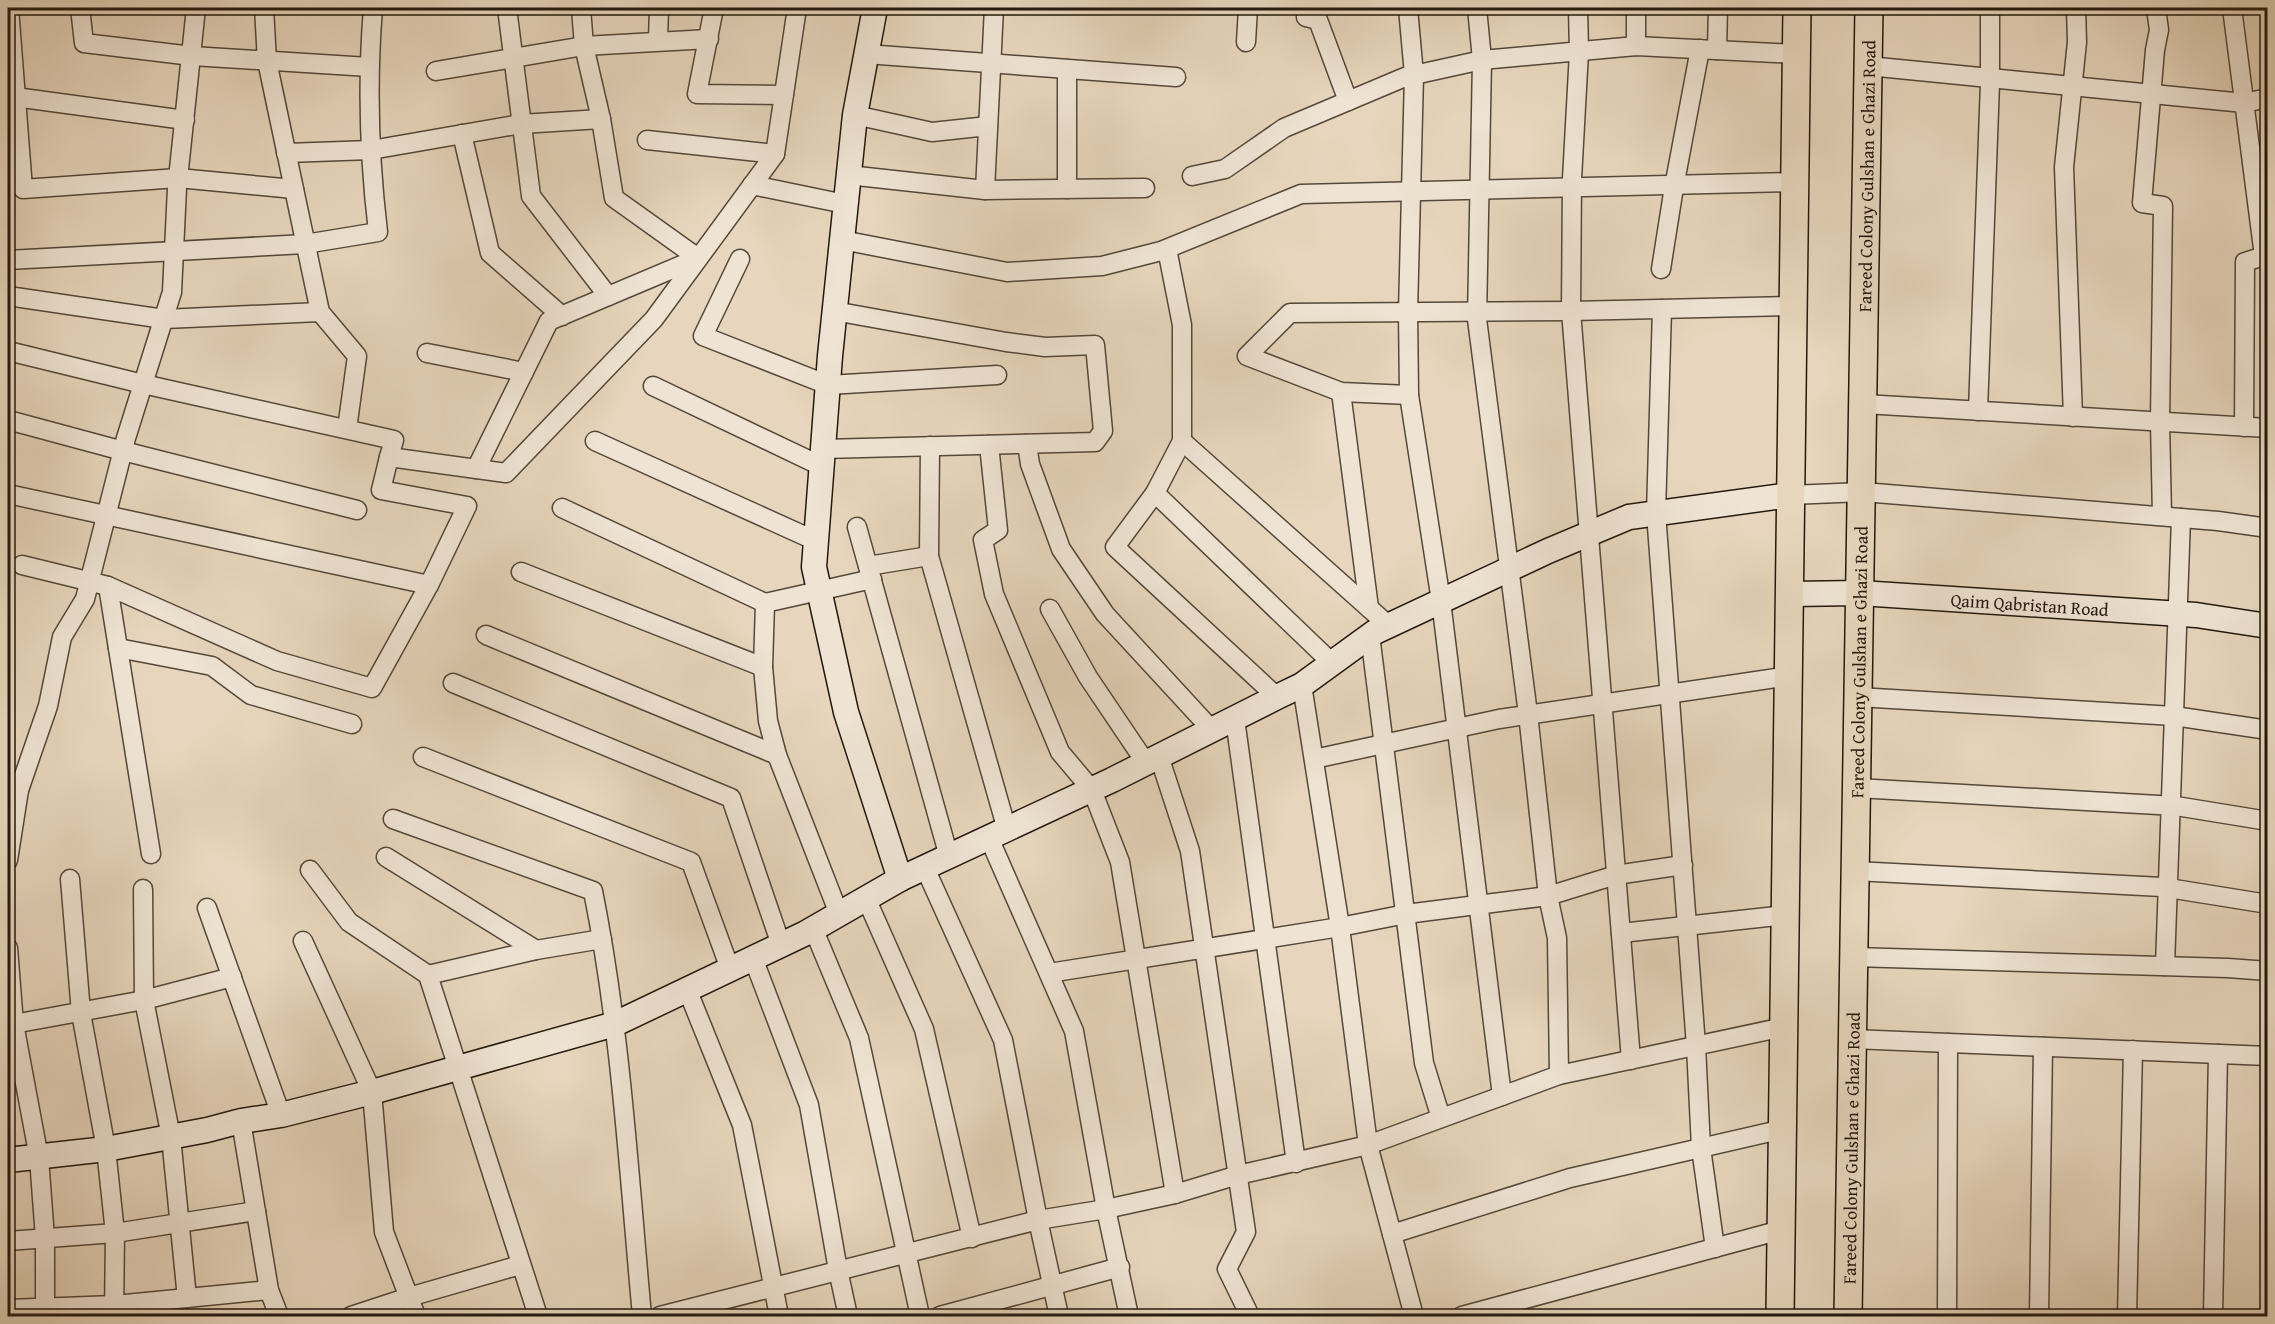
<svg xmlns="http://www.w3.org/2000/svg" width="2275" height="1324" font-family="'Gentium Book Plus',serif">
<style>
.lines{fill:none;stroke-linecap:round;stroke-linejoin:round}
.street-casing{stroke:#54483a;stroke-width:21}
.secondary-casing{stroke:#23190e;stroke-width:27}
.primary-casing{stroke:#23190e;stroke-width:30}
.street{stroke:#efe4d4;stroke-width:18}
.secondary{stroke:#efe4d4;stroke-width:24}
.primary{stroke:#e7d6bd;stroke-width:27}
.labels{text-anchor:middle;dominant-baseline:central;stroke-width:4.5;stroke-linejoin:round;paint-order:stroke}
.street-label{font-size:18px;fill:#23190e;stroke:#efe4d4}
</style>
<rect width="100%" height="100%" fill="#e7d6bd"/>
<filter id="stains"><feTurbulence type="fractalNoise" baseFrequency=".00333" numOctaves="4"/><feColorMatrix values="0 0 0 0 .2 0 0 0 0 .09 0 0 0 0 .02 0 0 0 .5 -.17"/></filter>
<radialGradient id="worn" r=".72"><stop offset=".6" stop-color="#630" stop-opacity="0"/><stop offset="1" stop-color="#630" stop-opacity=".3"/></radialGradient>
<g class="lines">
<defs>
<g id="street">
<path d="M9,8l14,181 155,-11 116,11"/>
<path d="M80,8l4,35 108,13 177,11"/>
<path d="M264,8l3,53 53,251 37,44 -10,73"/>
<path d="M507,8l24,188 77,100"/>
<path d="M581,8l3,38 17,73 13,79 84,60"/>
<path d="M714,8l-17,86 87,1"/>
<path d="M1309,8l-3,9 12,3 30,81"/>
<path d="M1408,8l6,67 -6,237 1,83 32,206 61,495"/>
<path d="M1477,8l5,52 -5,259 51,395 20,182 9,42 2,137"/>
<path d="M1578,8l1,44 -7,127 -1,132 60,749"/>
<path d="M2156,8l3,22 -4,20 -13,153 21,3 -3,216 2,94"/>
<path d="M2232,8l32,248 -19,6 -1,165"/>
<path d="M658,40l1,-32"/>
<path d="M1246,42l2,-34"/>
<path d="M1636,46v-38"/>
<path d="M1717,50l1,-42"/>
<path d="M866,54l310,23"/>
<path d="M1868,66l376,37 24,-5"/>
<path d="M1067,69v120"/>
<path d="M436,71l148,-25 125,-7"/>
<path d="M15,97l170,23"/>
<path d="M855,115l77,17 56,-6"/>
<path d="M462,134l28,119 72,63"/>
<path d="M647,140l128,14"/>
<path d="M286,153l85,-3 150,-26 80,-5"/>
<path d="M848,175l137,15 160,-2"/>
<path d="M1192,176l33,-7 59,-41 121,-51 77,-17 154,-14 160,8"/>
<path d="M752,185l93,19"/>
<path d="M985,190l9,-182"/>
<path d="M842,240l165,32 95,-6 59,-15 140,-57 494,-12"/>
<path d="M1167,249l15,76v116l-27,52 -40,54 162,150"/>
<path d="M740,259l-37,77 125,49 169,-10"/>
<path d="M8,260l297,-16 73,-12c-9,-75 -11,-150 -5,-224"/>
<path d="M1661,269l13,-82 26,-138"/>
<path d="M8,296l156,23 156,-7"/>
<path d="M1662,309l-6,204 40,533 5,102 14,100"/>
<path d="M8,351l135,33 251,56 -5,17 117,16 148,-154 121,-165 22,-146"/>
<path d="M427,353l97,19"/>
<path d="M653,386l168,80"/>
<path d="M1341,392l28,216"/>
<path d="M1409,395l-68,-3 -94,-36 43,-43 281,-2 222,-5"/>
<path d="M1864,404l404,24"/>
<path d="M1978,411l12,-328v-75"/>
<path d="M2073,417l-9,-250 13,-125 -1,-34"/>
<path d="M8,420l115,31 234,59"/>
<path d="M595,441l221,100"/>
<path d="M1182,441l206,184"/>
<path d="M1027,444l3,20 31,85 44,65 107,116"/>
<path d="M989,445l9,85 -15,10 11,54 66,158 32,38 28,72 55,332"/>
<path d="M930,446l-1,110 78,274"/>
<path d="M823,449l272,-7 8,-11 -8,-86 -50,2 -39,-5 -172,-31"/>
<path d="M476,469l73,-148 147,-62"/>
<path d="M1155,493l177,170"/>
<path d="M8,494l421,91"/>
<path d="M1790,495l73,-3 355,29 50,7"/>
<path d="M562,508l203,95 107,-24"/>
<path d="M857,527l92,330"/>
<path d="M22,565l86,21 169,75 95,27 57,-103 38,-79 -86,-16 8,-33"/>
<path d="M868,566l61,-10"/>
<path d="M521,572l242,95"/>
<path d="M108,586l43,268"/>
<path d="M765,603l-2,64 5,54 9,34 62,159"/>
<path d="M1050,609l38,68 58,86"/>
<path d="M486,635l291,120"/>
<path d="M1370,635l54,428 17,55"/>
<path d="M118,648l94,18 39,29 101,29"/>
<path d="M453,683l278,115 50,147"/>
<path d="M1302,685l38,242 28,218 46,171"/>
<path d="M1858,697l316,19 94,14"/>
<path d="M1235,719l61,444"/>
<path d="M1159,756l31,95 56,381 -19,37 23,47"/>
<path d="M423,757l268,105 39,107"/>
<path d="M1314,759l185,-40 290,-43"/>
<path d="M1857,788l319,18 92,15"/>
<path d="M8,789l11,1 29,-84 14,-69 23,-38 41,-161 46,-146 5,-104 19,-180"/>
<path d="M393,819l200,72c28,140 36,284 49,425"/>
<path d="M989,838l85,193 32,178 23,107"/>
<path d="M386,857l150,93"/>
<path d="M8,860l11,-70"/>
<path d="M925,868l78,172 35,180 21,96"/>
<path d="M310,870l39,52 79,53 110,341"/>
<path d="M1855,871l307,16 106,17"/>
<path d="M70,879l11,134 25,136 9,84 -1,83"/>
<path d="M143,889l1,111 27,137 16,161"/>
<path d="M866,898l58,131 48,209"/>
<path d="M207,908l74,207"/>
<path d="M813,928l46,110 61,278"/>
<path d="M1621,933l165,-18"/>
<path d="M303,941l69,151 12,140 32,84"/>
<path d="M8,948l6,76 25,134 6,80v78"/>
<path d="M1853,957l375,11 40,3"/>
<path d="M753,958l56,147 29,165 10,46"/>
<path d="M2165,966l16,-448"/>
<path d="M1049,973l291,-46 66,-13 142,-18 68,-21 67,-10"/>
<path d="M428,975l108,-25 66,-11"/>
<path d="M687,989l55,136 37,191"/>
<path d="M8,1025l136,-25 88,-23"/>
<path d="M1852,1039l416,17"/>
<path d="M241,1121l28,169 10,26"/>
<path d="M1392,1234l178,-56 213,-49"/>
<path d="M8,1241l107,-8 141,-22"/>
<path d="M8,1309l107,-4 154,-15"/>
<path d="M351,1316l58,-19 111,-32"/>
<path d="M660,1316l378,-96 68,-11 69,-15 63,-19 130,-30 191,-70 225,-48"/>
<path d="M940,1316l180,-49"/>
<path d="M1462,1316l319,-86"/>
<path d="M1947,1316l1,-273"/>
<path d="M2039,1316l4,-269"/>
<path d="M2127,1316l6,-266"/>
<path d="M2213,1316l5,-262"/>
</g>
<g id="secondary">
<path d="M875,8l-20,107 -25,241 -16,211 32,145 54,167"/>
<path id="s1" d="M1790,594l70,-1 336,22 72,11"/>
<path d="M8,1160l98,-11 101,-19 34,-9 40,-6 91,-23 243,-68 191,-91 94,-54 212,-99 165,-83 25,-12 73,-53 173,-81 81,-34 161,-22"/>
</g>
<g id="primary">
<path d="M1780,1316l17,-1308"/>
<path id="s2" d="M1848,1316l21,-1308"/>
</g>
</defs>
<use href="#street" class="street-casing"/>
<use href="#secondary" class="secondary-casing"/>
<use href="#primary" class="primary-casing"/>
<use href="#street" class="street"/>
<use href="#secondary" class="secondary"/>
<use href="#primary" class="primary"/>
</g>
<g class="labels">
<g class="street-label">
<text stroke="none"><textPath href="#s2" startOffset="1140">Fareed Colony Gulshan e Ghazi Road</textPath></text>
<text stroke="none"><textPath href="#s1" startOffset="240">Qaim Qabristan Road</textPath></text>
<text stroke="none"><textPath href="#s2" startOffset="654">Fareed Colony Gulshan e Ghazi Road</textPath></text>
<text stroke="none"><textPath href="#s2" startOffset="168">Fareed Colony Gulshan e Ghazi Road</textPath></text>
</g>
</g>
<rect width="2275" height="1324" fill="none" stroke="#e7d6bd" stroke-width="30"/>
<rect x="9" y="9" width="2257" height="1306" fill="none" stroke="#23190e" stroke-width="3"/>
<rect x="15" y="15" width="2245" height="1294" fill="none" stroke="#23190e" stroke-width="1.5"/>
<rect width="100%" height="100%" filter="url(#stains)"/>
<rect width="100%" height="100%" fill="url(#worn)"/>
</svg>
